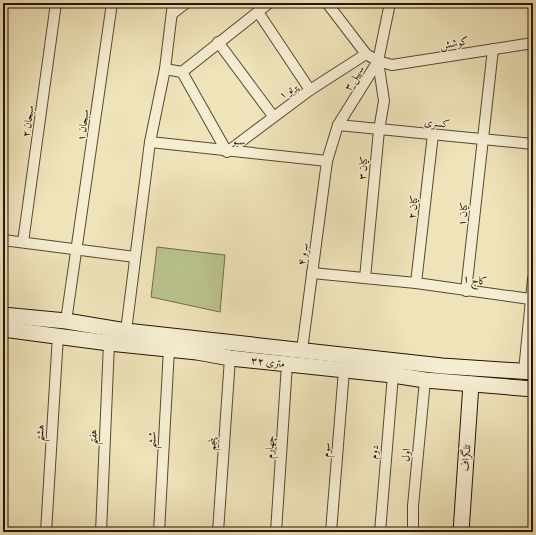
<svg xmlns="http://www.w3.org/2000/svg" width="536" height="535" font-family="Alegreya,Amiri,serif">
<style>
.green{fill:#bac38e;stroke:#6f6c48}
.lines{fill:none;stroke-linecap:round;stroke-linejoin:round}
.street-casing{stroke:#574830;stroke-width:12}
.secondary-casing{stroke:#241402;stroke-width:17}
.street{stroke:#f5edd2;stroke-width:10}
.secondary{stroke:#f5edd2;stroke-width:15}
.labels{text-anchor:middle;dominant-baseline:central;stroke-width:3;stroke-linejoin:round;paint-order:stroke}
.street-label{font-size:11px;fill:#241402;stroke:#f5edd2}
</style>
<rect width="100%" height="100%" fill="#efe3b9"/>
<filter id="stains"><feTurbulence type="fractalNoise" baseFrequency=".005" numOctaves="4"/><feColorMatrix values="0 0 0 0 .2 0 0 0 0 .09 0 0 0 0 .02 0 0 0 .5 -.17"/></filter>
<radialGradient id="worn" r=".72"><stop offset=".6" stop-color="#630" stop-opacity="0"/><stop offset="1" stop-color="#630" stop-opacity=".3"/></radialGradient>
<path class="green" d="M157,247l68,8 -5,57 -69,-15z"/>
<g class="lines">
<defs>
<g id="street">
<path d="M327,3l39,51 12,7 14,4 141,-22"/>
<path d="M258,12l52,78"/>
<path d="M173,13l13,-10"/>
<path d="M218,42l55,74"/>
<path d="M165,69l17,3 45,80 83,-62 56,-36"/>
<path d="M182,72l87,-69"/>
<path d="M338,125l195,19"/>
<path d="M150,142l177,19"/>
<path d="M3,240l132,17"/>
<path d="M23,242l33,-239"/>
<path d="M312,273l104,10 114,16"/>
<path d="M365,278l14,-148 5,-29 -6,-40"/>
<path d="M416,283l17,-149"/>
<path d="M466,291l27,-242"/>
<path d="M66,321l46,-318"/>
<path d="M126,331l24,-189 15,-73 8,-66"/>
<path d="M302,350l25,-189 11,-36 40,-64 12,-58"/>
<path d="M524,371l9,-92"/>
<path d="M46,532l12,-197"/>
<path d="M101,532l8,-189"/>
<path d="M159,532l10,-183"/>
<path d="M218,532l12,-174"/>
<path d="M276,532l11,-168"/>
<path d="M331,532l13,-162"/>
<path d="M380,532l13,-157"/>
<path d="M413,532v-26l12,-126"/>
</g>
<g id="secondary">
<path d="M3,315l63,6 60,10 316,35 91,6"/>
<path d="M3,329l106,14 88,9 33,6 163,17 32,5 108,9"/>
<path d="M461,532l10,-148"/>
</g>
</defs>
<use href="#street" class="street-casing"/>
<use href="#secondary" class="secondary-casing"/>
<use href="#street" class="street"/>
<use href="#secondary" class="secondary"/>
</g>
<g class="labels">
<g class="street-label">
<text transform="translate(454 43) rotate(-9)">کوشش</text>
<text transform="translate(354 78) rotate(-58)">سهیل ۳</text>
<text transform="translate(288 91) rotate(-35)">پرتو ۱</text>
<text transform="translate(28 121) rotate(-82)">سبحان ۲</text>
<text transform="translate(437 123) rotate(6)">کسری</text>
<text transform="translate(83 125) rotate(-82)">سبحان ۱</text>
<text transform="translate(239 141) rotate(6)">سبو</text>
<text transform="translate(363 168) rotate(-85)">کیان ۳</text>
<text transform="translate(413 207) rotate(-84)">کیان ۲</text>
<text transform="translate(463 214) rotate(-84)">کیان ۱</text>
<text transform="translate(303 254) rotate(-82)">سرو ۴</text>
<text transform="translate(475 280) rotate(8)">کاج ۱</text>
<text transform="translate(268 362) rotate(6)">۳۲ متری</text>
<text transform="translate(40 433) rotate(-87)">هشتم</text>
<text transform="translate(93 437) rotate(-88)">هفتم</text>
<text transform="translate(152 440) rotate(-87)">ششم</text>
<text transform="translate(212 444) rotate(-86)">پنجم</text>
<text transform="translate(270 447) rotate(-86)">چهارم</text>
<text transform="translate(326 450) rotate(-85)">سوم</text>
<text transform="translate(374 452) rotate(-85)">دوم</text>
<text transform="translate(406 455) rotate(-85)">اول</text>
<text transform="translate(466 458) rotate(-86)">تلگراف</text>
</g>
</g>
<rect width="536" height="535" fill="none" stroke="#efe3b9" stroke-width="16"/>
<rect x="4" y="4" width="528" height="527" fill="none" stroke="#241402" stroke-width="2"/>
<rect x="8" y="8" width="520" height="519" fill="none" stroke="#241402"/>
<rect width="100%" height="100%" filter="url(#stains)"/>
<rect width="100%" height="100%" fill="url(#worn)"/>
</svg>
